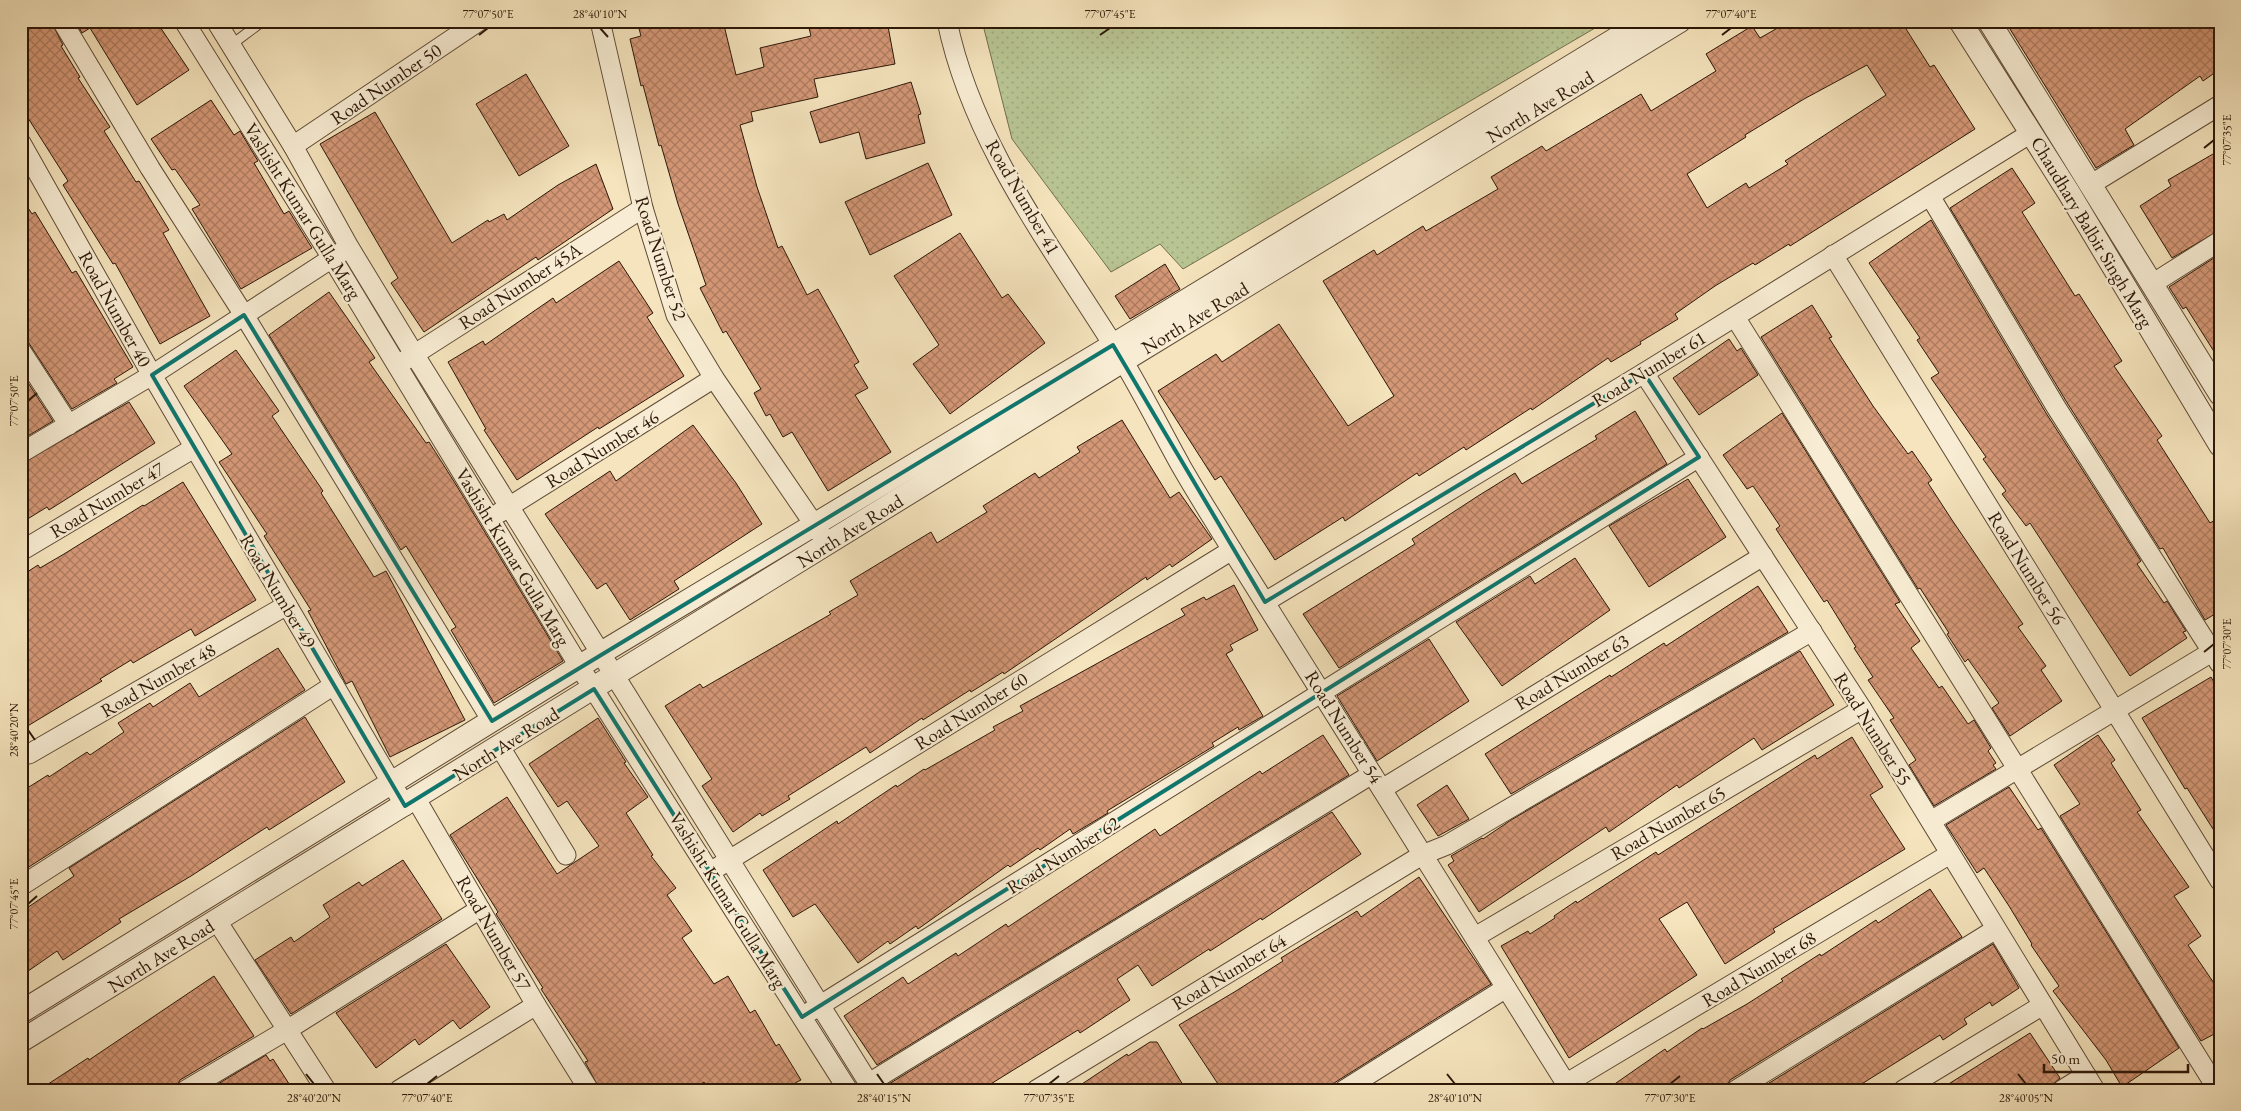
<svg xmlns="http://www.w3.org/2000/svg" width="2241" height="1111" font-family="'EB Garamond',serif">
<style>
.park{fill:url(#park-dots);stroke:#726e4e}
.building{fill:url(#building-cross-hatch);stroke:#2c1708;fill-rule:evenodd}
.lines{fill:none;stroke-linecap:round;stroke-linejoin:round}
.service-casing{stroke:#5e4a35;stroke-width:11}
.minor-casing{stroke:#5e4a35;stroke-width:21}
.tertiary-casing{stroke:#5e4a35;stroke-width:24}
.service{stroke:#f8edd4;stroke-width:9}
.minor{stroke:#f8edd4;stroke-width:19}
.tertiary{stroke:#f8edd4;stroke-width:22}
.marked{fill:none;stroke:#0f766e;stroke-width:4;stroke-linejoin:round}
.ticks{fill:none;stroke:#2c1708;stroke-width:2}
.labels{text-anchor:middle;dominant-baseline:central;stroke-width:4.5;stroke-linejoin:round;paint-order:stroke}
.street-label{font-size:19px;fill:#2c1708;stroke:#f8edd4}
.neatline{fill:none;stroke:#2c1708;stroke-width:2}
.ticks-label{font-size:12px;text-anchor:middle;fill:#2c1708}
</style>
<defs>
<pattern id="park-dots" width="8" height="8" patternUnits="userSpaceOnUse" patternTransform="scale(1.25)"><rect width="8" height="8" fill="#b8c593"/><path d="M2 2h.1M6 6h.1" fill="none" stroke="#9ea87d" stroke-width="1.8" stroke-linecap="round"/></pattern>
<pattern id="building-cross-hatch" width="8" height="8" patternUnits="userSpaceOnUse" patternTransform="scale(1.25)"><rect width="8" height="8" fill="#d59877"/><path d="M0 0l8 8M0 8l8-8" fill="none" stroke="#ad7b60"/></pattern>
</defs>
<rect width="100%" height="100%" fill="#f5e4bd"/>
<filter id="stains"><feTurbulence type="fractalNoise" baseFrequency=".004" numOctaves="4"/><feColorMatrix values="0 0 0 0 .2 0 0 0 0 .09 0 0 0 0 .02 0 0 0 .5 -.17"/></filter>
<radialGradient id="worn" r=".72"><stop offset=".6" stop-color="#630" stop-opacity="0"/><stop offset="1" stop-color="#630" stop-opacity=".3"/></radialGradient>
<path class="park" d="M982,21h625l-424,248 -23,-25 -49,28 -99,-133z"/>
<g class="building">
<path d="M21,21h30l12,24 -2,1 19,31 -2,1 32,49 -6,4 32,51 3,-1 30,49 -6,3 47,83 -50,28 -45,-81 -2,1 -50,-79 5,-4 -47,-74z"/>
<path d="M75,21h81l33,49 -52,35 -47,-77 -8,5z"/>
<path d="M637,21h86l13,54 28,-8 -4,-19 51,-12 -2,-8 39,-7h39l8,43 -81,15 4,18 -67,15 2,9 -13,4 17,62 21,61 4,-2 25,49 11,-6 41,73 -5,3 14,23 -13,7 36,57 -63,39 -36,-59 -9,5 -13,-23 -4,2 -12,-23 7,-4 -35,-58 -3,2 -23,-45 6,-3 -28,-81 -17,-59 -2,1 -16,-61 -2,1 -11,-47 11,-3z"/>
<path d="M1790,21h111l29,46 4,-2 41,64 -185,117 -1,-2 -34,21 -2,-2 -38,23 -40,28 3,5 -38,23 1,2 -30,18 -3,-4 -76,52 -1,-2 -65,42 -2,-3 -45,29 -2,-3 -72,48 -2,-4 -68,43 -54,-84 -6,4 -57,-89 58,-37 6,8 57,-38 69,102 46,-30 -71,-115 51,-31 3,5 46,-29 3,5 72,-42 -7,-12 51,-31 4,5 95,-57 10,17 65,-40 -10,-17 46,-28 8,12zM1867,65l19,30 -101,66 3,3 -39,24 -3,-5 -39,25 -20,-34 59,-37 -1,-2 59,-36z"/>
<path d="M2005,21h215v48l-17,12 -3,-5 -75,53 9,16 -38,23z"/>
<path d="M526,74l43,72 -50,30 -43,-72z"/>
<path d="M911,82l10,32 -3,1 7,28 -59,16 -7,-27 -39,11 -10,-31z"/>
<path d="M211,100l23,35 6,-4 18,30 -4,2 30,51 5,-3 23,37 -71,41 -49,-80 8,-4 -25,-36 -3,1 -21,-31z"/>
<path d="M375,112l77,131 36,-23 1,2 15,-8 3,6 51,-35 38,-21 17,45 -75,51 -2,-3 -112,75 -33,-49 7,-5 -78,-134z"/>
<path d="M2220,150v80l-48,28 -32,-52 31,-20 -3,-6z"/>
<path d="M928,163l24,52 -82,40 -25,-53z"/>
<path d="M2012,168l23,35 -13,9 53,84 4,-2 43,67 -8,5 48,70 -5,4 53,83 10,-6v94l-15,9 -42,-72 -3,1 -94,-148 -116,-193z"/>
<path d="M21,197l11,17 3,-2 37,61 4,-2 57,96 -19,12 3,4 -45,26 -51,-78z"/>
<path d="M1931,220l115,193 95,148 -4,3 27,39 3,-2 19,30 -3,1 4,6 -57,38 -100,-153 -4,3 -24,-32 4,-3 -23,-32 3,-2 -55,-79 8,-5 -22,-33 3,-2 -51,-75z"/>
<path d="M960,233l42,65 6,-4 37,49 -95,71 -37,-50 26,-19 -45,-69z"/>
<path d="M2220,254v107l-34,-54 -3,2 -14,-22z"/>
<path d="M619,261l34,52 -6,4 37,59 -85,53 -1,-2 -81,53 -33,-50 2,-1 -38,-67 35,-21 2,4 68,-47 3,5z"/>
<path d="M1165,264l15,25 -50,30 -15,-23z"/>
<path d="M329,292l46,66 -6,4 57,81 3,-1 26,41 108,178 -69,42 -43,-73 5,-3 -50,-81 -5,4 -132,-215z"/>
<path d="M1812,305l20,32 -3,1 44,68 35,48 4,-3 20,29 -4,3 24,37 71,104 -5,3 28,39 -5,4 21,31 -52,35 -18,-28 7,-5 -31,-44 -3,3 -18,-28 2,-1 -29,-45 -2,1 -157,-252z"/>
<path d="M1729,339l8,12 4,-3 17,27 -59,40 -26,-37z"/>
<path d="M236,350l43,61 -7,5 51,75 -2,2 53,84 12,-6 79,149 -75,37 -38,-76 -6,3 -38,-73 3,-1 -47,-74 3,-2 -48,-72 13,-8 -48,-68z"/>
<path d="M21,372l32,49 -32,19z"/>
<path d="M129,402l26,41 -106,67 -2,-3 -26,16v-59z"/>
<path d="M1635,411l32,53 -328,204 -36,-54 112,-70 -3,-5 66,-43 37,-23 7,11 75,-45 -2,-3z"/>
<path d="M1782,413l118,189 -5,2 25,37 -9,7 28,40 3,-2 26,38 6,-4 17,28 -3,3 8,12 -3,2 3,4 -62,37 -25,-41 7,-5 -26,-40 4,-2 -26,-38 5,-3 -19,-29 2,-1 -29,-47 -3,2 -48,-73 4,-3 -27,-40 -6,3 -24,-34z"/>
<path d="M1122,420l48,78 9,-6 33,47 -40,28 -2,-3 -23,16 -1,-3 -142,97 -1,-2 -32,20 -1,-2 -47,30 -1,-2 -52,35 -4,-6 -78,49 2,3 -28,17 -2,-3 -27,19 -31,-46 10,-7 -47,-73 35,-22 3,4 128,-74 -2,-2 29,-17 -8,-14 81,-49 6,11 50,-31 -4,-6 52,-33 4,5 41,-26 -3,-5z"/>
<path d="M693,425l43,58 26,41 -88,57 5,8 -49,31 -24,-37 -9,6 -52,-75 65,-43 6,10z"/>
<path d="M1688,479l38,58 -77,50 -40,-61z"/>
<path d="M183,482l73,118 -61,36 -4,-7 -58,34 -2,-3 -31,19 2,2 -81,49v-154l17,-11 2,3 24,-14 79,-49 1,1z"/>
<path d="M1575,558l35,52 -108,76 -46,-64 74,-46 5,8z"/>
<path d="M1234,585l24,45 -28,15 3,5 -7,4 37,62 -24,14 -1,-3 -26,16 2,3 -107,65 1,2 -35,21 -3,-5 -30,21 -2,-2 -28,19 -2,-2 -90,64 -2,-3 -26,18 -2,-3 -30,22 -43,-59 -22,13 -30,-47 74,-49 1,3 58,-39 1,2 27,-18 1,1 70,-40 -2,-3 30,-16 -3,-5 165,-91 -4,-6 23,-12 2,3z"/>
<path d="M1758,586l30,46 -277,162 -26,-40 125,-79 1,2 53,-34 2,3z"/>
<path d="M1429,639l40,62 -92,60 -40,-65z"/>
<path d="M278,648l27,42 -284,182v-80l27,-17 1,2 38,-25 3,3 34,-23 -6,-9 32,-20 3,4 37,-24 9,14z"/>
<path d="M1800,651l34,54 -72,45 -8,-12 -75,50 -2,-3 -68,47 -3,-5 -127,85 -31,-47 6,-4 -3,-5 31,-18 1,1 28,-19z"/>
<path d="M2211,677l9,16v147l-33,-52 -2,1 -43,-71z"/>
<path d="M305,717l40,65 -76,48 -2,-3 -76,49 -72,43 2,3 -58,38 -6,-9 -36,25v-64l53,-36 -5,-8z"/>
<path d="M598,718l28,44 -2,1 24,34 -22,16 27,42 -2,1 25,32 -9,7 25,36 -10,7 32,46 14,-8 22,37 5,-3 21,36 3,-2 22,36 -6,3 4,7h-90l-5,-8 -12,8h-92l-15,-28 3,-1 -47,-72 2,-1 -47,-74 2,-2 -48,-77 57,-38 50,77 42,-28 -32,-45 -9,6 -29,-43z"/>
<path d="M1323,735l26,40 -472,290 -33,-49 59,-39 5,7 48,-31 2,3 48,-32 2,3 147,-98 5,7 100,-65 2,3z"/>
<path d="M2098,735l17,25 -4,3 30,47 -4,2 52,75 -15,9 27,40 -13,9 32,47v39l-19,10 -141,-225 20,-12 -26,-39z"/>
<path d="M1852,737l31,50 -13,8 35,54 -132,80 2,3 -50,32 -38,-62 -28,17 38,56 -128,83 -68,-112 27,-15 2,3 25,-16 -1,-2 22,-15 1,2 79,-51 2,3 157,-100 2,4z"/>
<path d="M1447,785l22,34 -31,17 -21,-31z"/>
<path d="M2009,787l29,43 3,-2 138,220 -57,39 -16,-27 -53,-69 6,-5 -28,-41 1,-1 -23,-38 -25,-38 -7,5 -31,-48z"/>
<path d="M1332,812l29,42 -99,66 -1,-2 -51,33 -1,-2 -57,37 -14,-21 -21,14 13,21 -50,33 -2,-3 -97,60h-97v-3z"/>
<path d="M403,860l39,59 -151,95 -36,-54 36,-23 3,5 36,-25 -7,-12 36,-23 3,4z"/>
<path d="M1419,877l72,107 -168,106h-101l-43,-65 57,-34 47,-30 -2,-3 76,-47 4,6z"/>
<path d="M1930,889l32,48 -232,143 -5,10h-119l59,-41 2,3 35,-24 1,1 44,-25 36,-23 -2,-2 39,-25 1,2 55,-36 2,3z"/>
<path d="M446,944l44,63 -30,22 -7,-9 -34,25 -4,-6 -39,29 -40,-55z"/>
<path d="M1993,944l26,44 -27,18 -2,-4 -26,17 3,5 -24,16 -3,-5 -88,55h-94z"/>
<path d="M214,976l40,60 -74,44 -5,10h-136l49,-32 1,2z"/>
<path d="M2030,1033l30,45 -14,12h-107z"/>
<path d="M1150,1042h7l29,48h-113l54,-36 1,2z"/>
<path d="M266,1055l4,6 3,-2 20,31h-85z"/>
</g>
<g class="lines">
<defs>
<path id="service" d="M231,45l32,-24"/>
<g id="minor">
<path d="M62,21l88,147 94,147 248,406"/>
<path d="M184,21l148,237 247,408 269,424"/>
<path d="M216,21l77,125 56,101 65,107 459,736"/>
<path d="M600,21l43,187 33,107 38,63 108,158"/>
<path d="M947,21c26,126 109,231 175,338 21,35 39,71 59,107 16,28 34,56 51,84l338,540"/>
<path d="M21,143l131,232 191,-124"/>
<path d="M293,146l186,-125"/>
<path d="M2090,185l130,-80"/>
<path d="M1930,196l126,211 164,257"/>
<path d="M1833,255l387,626"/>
<path d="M2152,284l68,-43"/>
<path d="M1735,317l483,773"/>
<path d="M21,351l48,74"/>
<path d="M404,361l239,-153"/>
<path d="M1644,373l218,336 233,381"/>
<path d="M21,453l131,-78 253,431"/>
<path d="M499,513l215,-135"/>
<path d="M21,551l173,-103"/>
<path d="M1265,602l379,-229 387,-240"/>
<path d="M500,747l66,108"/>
<path d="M29,754l258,-149"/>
<path d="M1382,789l381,-233"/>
<path d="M416,799l120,206 53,85"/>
<path d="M1931,821l289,-174"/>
<path d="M718,867l514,-317"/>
<path d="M21,886l313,-201"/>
<path d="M217,921l109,169"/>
<path d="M1475,937l387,-228"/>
<path d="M811,1011l888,-554"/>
<path d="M869,1083l503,-309"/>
<path d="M1567,1083l383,-229"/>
<path d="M186,1090l101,-60 193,-121"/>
<path d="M399,1090l137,-85"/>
<path d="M1036,1090l386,-235 25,-10 365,-214"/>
<path d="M1344,1090l162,-102"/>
<path d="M1736,1090l260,-161"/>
<path d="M1903,1090l140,-85"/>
<path d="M2062,1090l24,-15"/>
</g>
<g id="tertiary">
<path d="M1960,21l109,172 151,252"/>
<path d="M1989,21l231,373"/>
<path d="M21,1012l580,-359 512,-308 532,-324"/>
<path d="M21,1041l1102,-680 557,-340"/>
</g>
</defs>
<use href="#service" class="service-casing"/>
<use href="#minor" class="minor-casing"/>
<use href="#tertiary" class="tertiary-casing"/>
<use href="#service" class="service"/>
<use href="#minor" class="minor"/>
<use href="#tertiary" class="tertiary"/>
</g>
<path class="marked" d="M244,315l248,406 621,-376 152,257 379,-229 55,84 -897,560 -208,-328 -189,117 -253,-431z"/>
<path class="ticks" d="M600,28l8,9M479,35l9,-7M1100,35l10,-7M1722,35l9,-7M2204,148l10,-8M28,401l9,-8M2204,652l10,-8M28,730l7,10M28,904l9,-8M306,1074l8,10M877,1074l7,10M1447,1074l8,10M2018,1074l8,10M427,1084l10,-8M1049,1084l10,-8M1670,1084l10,-8"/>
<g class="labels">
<g class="street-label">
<text transform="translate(386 84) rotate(-34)">Road Number 50</text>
<text transform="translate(1540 107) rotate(-31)">North Ave Road</text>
<text transform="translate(1023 197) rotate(60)">Road Number 41</text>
<text transform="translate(303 211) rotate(58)">Vashisht Kumar Gulla Marg</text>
<text transform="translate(2092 232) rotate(59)">Chaudhary Balbir Singh Marg</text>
<text transform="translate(661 258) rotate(72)">Road Number 52</text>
<text transform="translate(520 286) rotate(-33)">Road Number 45A</text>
<text transform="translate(115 309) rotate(61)">Road Number 40</text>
<text transform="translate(1195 318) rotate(-31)">North Ave Road</text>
<text transform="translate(1649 369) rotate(-31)">Road Number 61</text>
<text transform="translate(602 449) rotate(-32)">Road Number 46</text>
<text transform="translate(107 500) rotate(-31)">Road Number 47</text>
<text transform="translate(850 531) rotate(-32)">North Ave Road</text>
<text transform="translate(513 557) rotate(59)">Vashisht Kumar Gulla Marg</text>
<text transform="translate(2027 568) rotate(58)">Road Number 56</text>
<text transform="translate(278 591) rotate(59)">Road Number 49</text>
<text transform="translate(1572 672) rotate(-31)">Road Number 63</text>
<text transform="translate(158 680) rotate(-30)">Road Number 48</text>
<text transform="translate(971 711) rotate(-32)">Road Number 60</text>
<text transform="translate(1344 727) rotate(58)">Road Number 54</text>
<text transform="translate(1873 729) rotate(58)">Road Number 55</text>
<text transform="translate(506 744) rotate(-32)">North Ave Road</text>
<text transform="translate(1668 823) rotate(-30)">Road Number 65</text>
<text transform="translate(1063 855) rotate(-32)">Road Number 62</text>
<text transform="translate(728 900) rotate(58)">Vashisht Kumar Gulla Marg</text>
<text transform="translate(494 933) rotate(60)">Road Number 57</text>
<text transform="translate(161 956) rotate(-32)">North Ave Road</text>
<text transform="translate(1759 969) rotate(-31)">Road Number 68</text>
<text transform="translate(1229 972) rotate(-31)">Road Number 64</text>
</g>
</g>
<rect width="2241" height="1111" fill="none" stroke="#f5e4bd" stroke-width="55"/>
<path d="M2044 1064v8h144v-8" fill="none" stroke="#2c1708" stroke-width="2.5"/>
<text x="2051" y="1064" font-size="15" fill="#2c1708" stroke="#f8edd4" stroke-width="4" paint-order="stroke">50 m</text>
<rect x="28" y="28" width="2186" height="1056" class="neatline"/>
<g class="ticks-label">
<text x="488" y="18">77°07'50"E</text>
<text x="600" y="18">28°40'10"N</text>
<text x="1110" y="18">77°07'45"E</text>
<text x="1731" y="18">77°07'40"E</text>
<text transform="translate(2227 140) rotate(-90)" y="4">77°07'35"E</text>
<text transform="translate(14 401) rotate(-90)" y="4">77°07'50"E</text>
<text transform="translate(2227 644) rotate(-90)" y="4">77°07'30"E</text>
<text transform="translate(14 730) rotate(-90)" y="4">28°40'20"N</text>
<text transform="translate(14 904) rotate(-90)" y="4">77°07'45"E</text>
<text x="314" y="1102">28°40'20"N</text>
<text x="427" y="1102">77°07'40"E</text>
<text x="884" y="1102">28°40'15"N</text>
<text x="1049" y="1102">77°07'35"E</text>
<text x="1455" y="1102">28°40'10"N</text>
<text x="1670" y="1102">77°07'30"E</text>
<text x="2026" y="1102">28°40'05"N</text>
</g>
<rect width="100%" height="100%" filter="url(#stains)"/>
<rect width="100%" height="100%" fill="url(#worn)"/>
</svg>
